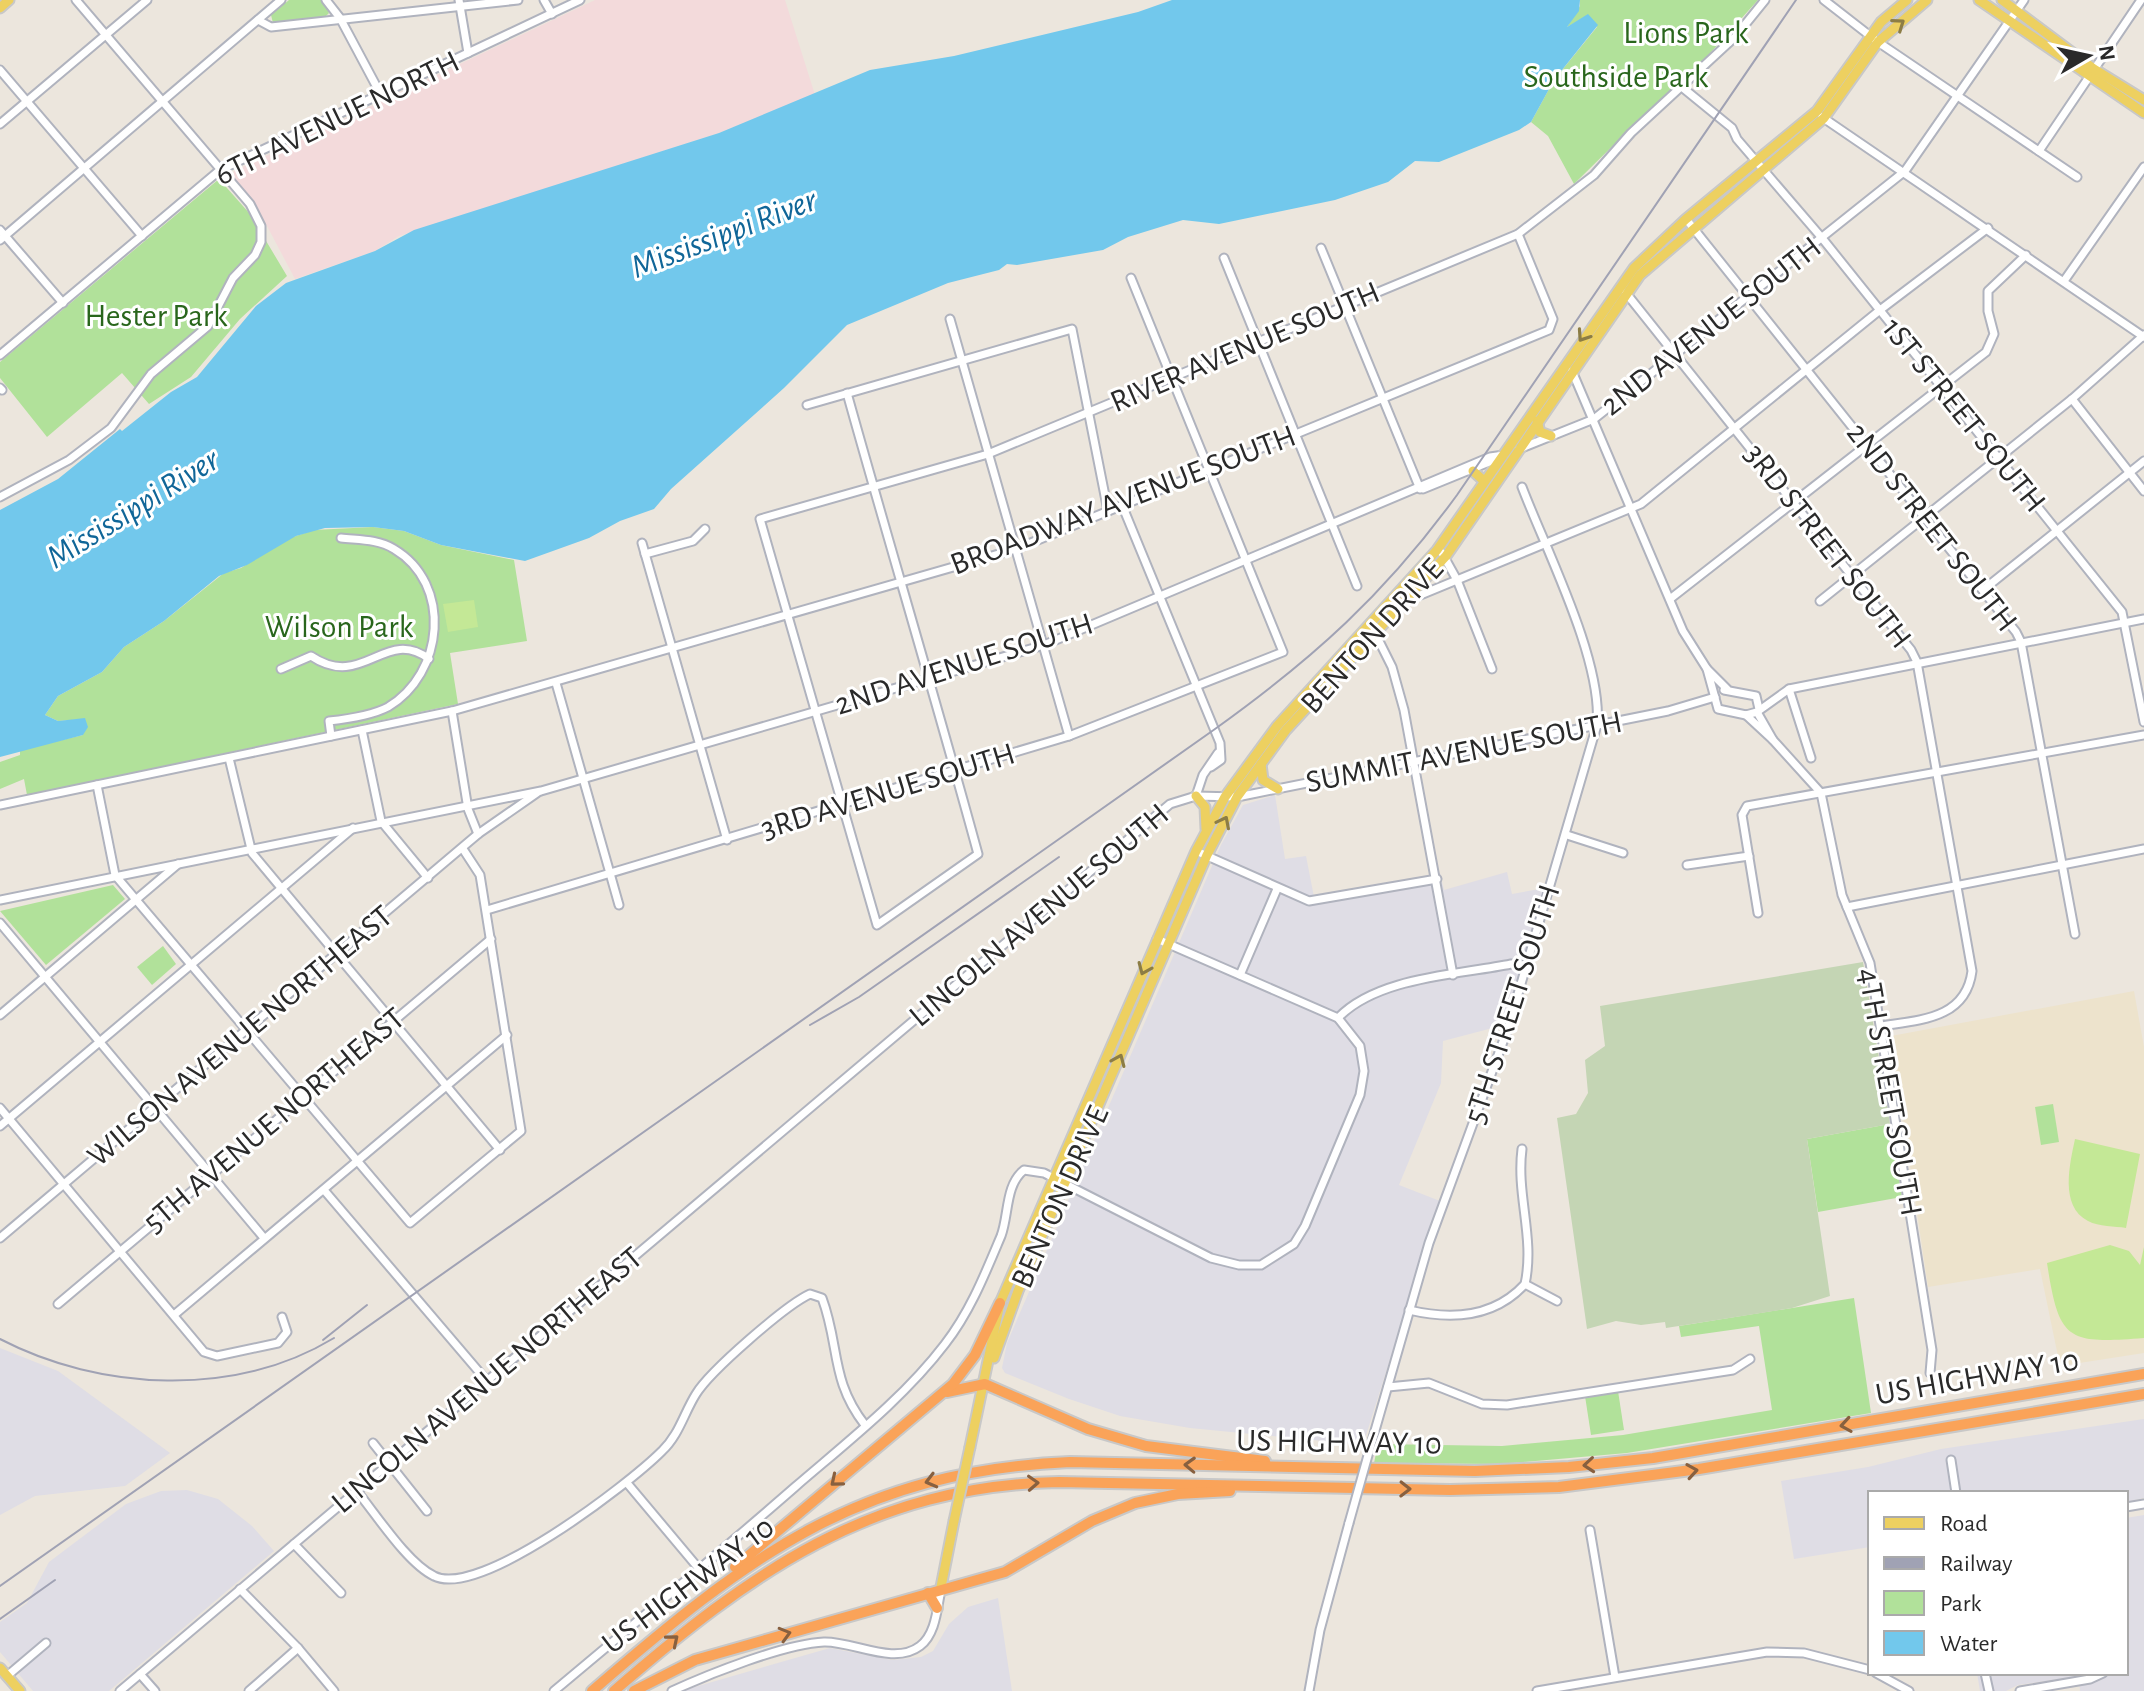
<svg xmlns="http://www.w3.org/2000/svg" width="2144" height="1691" font-family="'Alegreya Sans',sans-serif">
<style>
.industrial{fill:#dfdde5}
.education{fill:#ede3cc}
.medical{fill:#f3dadb}
.green{fill:#b1e19a}
.cemetery{fill:#c4d5b4}
.pitch{fill:#c4e896}
.water{fill:#72c8ec}
.lines{fill:none;stroke-linecap:round;stroke-linejoin:round}
.minor-casing{stroke:#b0b3be;stroke-width:11}
.major-casing{stroke:#c8c8c8;stroke-width:13}
.highway-casing{stroke:#c8c8c8;stroke-width:14}
.minor{stroke:#fff;stroke-width:7}
.major{stroke:#edd060;stroke-width:9}
.highway{stroke:#faa359;stroke-width:10}
.rail{stroke:#a0a2b4;stroke-width:2}
.minor-bridge-casing{stroke:#b0b3be;stroke-width:11;stroke-linecap:butt}
.major-bridge-casing{stroke:#c8c8c8;stroke-width:13;stroke-linecap:butt}
.minor-bridge{stroke:#fff;stroke-width:7}
.major-bridge{stroke:#edd060;stroke-width:9}
.oneway{stroke:#8c7d45}
.oneway2{stroke:#88603f}
.labels{text-anchor:middle;dominant-baseline:central;stroke-width:6;stroke-linejoin:round;paint-order:stroke}
.park-label{font-size:32px;fill:#29661c;stroke:#fff}
.street-label{font-size:32px;fill:#2a2a2a;stroke:#fff}
.water-label{font-size:34px;font-style:italic;fill:#106698;stroke:#fff}
</style>
<rect width="100%" height="100%" fill="#ece6dd"/>
<g class="industrial">
<path d="M1275,795l10,64 21,-3 8,41 126,-24 4,17 63,-18 5,22 33,-6 -41,137 -61,16 -2,42 -42,102 41,16 -77,244 -173,-17 -70,-12 -51,-17 -64,-26 -3,-5 5,-25 214,-498 22,-40z"/>
<path d="M0,1348l58,23 112,82 -45,33 -90,10 -35,19z"/>
<path d="M2144,1419v79l-18,4v-9h-256v54l-76,12 -13,-78 87,-14 73,-18z"/>
<path d="M187,1490l31,9 34,27 22,25 -165,140h-76l-33,-39v-30l27,-19 22,-41 77,-58 35,-13z"/>
<path d="M2144,1515v176h-64l-1,-15 -61,9 -12,6h-26l-3,-18h149v-155z"/>
<path d="M998,1598l14,93h-331l149,-43 62,12 29,-3 12,-6 16,-27 19,-17z"/>
</g>
<path class="education" d="M2134,991l10,56v306l-84,13 -20,-97 -112,18 -37,-251z"/>
<path class="medical" d="M595,0h190l30,95 -96,38 -320,103 -24,15 -80,28 -38,-72 -24,-28 1,-8z"/>
<g class="green">
<path d="M289,0h33l7,13 -3,3 -53,7 -2,-8z"/>
<path d="M1580,0h178l-73,81 -42,35 -69,68 -26,-48 -17,-14 23,-42 43,-53 -13,-9 -17,9 13,-21z"/>
<path d="M219,179l31,35 37,62 -47,43 -49,58 -42,27 -27,-31 -75,64 -47,-59v-16z"/>
<path d="M373,527l31,4 37,14 73,15 13,81 -77,12 8,51 -431,91 -3,-16 -24,10v-27l20,-7v-5l63,-15 2,-16 -27,2 -13,-6 13,-19 44,-24 22,-25 40,-26 60,-48 17,-5 49,-30 24,-8z"/>
<path d="M113,885l12,14 -79,66 -46,-54z"/>
<path d="M163,946l13,18 -24,21 -15,-18z"/>
<path d="M2053,1104l6,38 -18,3 -6,-38z"/>
<path d="M1890,1124l12,73 -84,15 -11,-73z"/>
<path d="M1854,1298l17,115 -244,40 -126,11 -127,-1 4,-19 124,2 121,-11 149,-25 -13,-84 -78,11 -2,-11z"/>
<path d="M1618,1391l6,39 -33,5 -6,-39z"/>
</g>
<path class="cemetery" d="M1863,962l27,162 -83,15 23,157 -38,12 -126,20 -1,-6 -24,3 -25,-4 -29,8 -30,-211 19,-4 12,-21 -3,-33 20,-14 -5,-40z"/>
<g class="pitch">
<path d="M474,600l4,27 -30,5 -5,-28z"/>
<path d="M2075,1139l65,15 -14,74c-11,-2 -27,-1 -38,-7 -29,-15 -18,-58 -13,-82z"/>
<path d="M2110,1245l19,6 11,14 4,-18v91c-77,6 -85,3 -97,-75z"/>
</g>
<path class="water" d="M1172,0h408l-1,11 -12,16 21,-13 10,11 -44,55 -23,42 -12,8 -80,32 -24,-1 -27,21 -53,18 -116,24 -36,-4 -55,17 -25,13 -86,15 -10,-1 -8,6 -51,13 -101,42 -63,63 -113,101 -17,20 -34,12 -31,17 -64,23 -84,-16 -37,-14 -31,-4 -48,1 -29,8 -49,29 -28,11 -55,45 -40,26 -22,25 -44,24 -13,19 13,6 27,-3 3,9 -5,8 -83,22v-247l58,-31 62,-50 2,2 49,-39 26,-15 59,-71 30,-23 89,-32 39,-21 305,-97 151,-63 84,-14 184,-44z"/>
<g class="lines">
<defs>
<g id="minor">
<path d="M326,0l14,18 40,75"/>
<path d="M459,0l9,53"/>
<path d="M544,0l8,14"/>
<path d="M1824,0l54,42 199,135"/>
<path d="M258,20l13,7 247,-27"/>
<path d="M0,70l142,166"/>
<path d="M1683,88l49,40 5,11 85,99 300,374 22,110"/>
<path d="M1822,117l322,220"/>
<path d="M0,124l147,-124"/>
<path d="M2039,151l102,-151"/>
<path d="M1686,219l330,413 5,10 54,292"/>
<path d="M0,230l63,73"/>
<path d="M0,240l281,-240"/>
<path d="M1321,248l99,241"/>
<path d="M1224,258l133,328"/>
<path d="M2064,281l80,-114"/>
<path d="M1626,293l285,357 6,12 55,309c-6,48 -52,49 -91,55"/>
<path d="M950,319l119,417"/>
<path d="M0,355l220,-185 360,-170"/>
<path d="M1572,371l111,260 24,38"/>
<path d="M0,388l2,2"/>
<path d="M847,393c43,154 89,307 131,461l-101,71 -117,-406 228,-65 530,-220 76,-59 37,-42 104,-96 30,-37"/>
<path d="M2072,399l72,92"/>
<path d="M807,405l265,-76 36,182"/>
<path d="M1519,449l75,-30 311,-248 119,-171"/>
<path d="M1423,489l76,-31"/>
<path d="M0,497l69,-37 42,-32 40,-54 57,-48 25,-48 22,-23 6,-13v-16l-11,-22 -174,-204"/>
<path d="M1122,505l98,238 1,17 -10,7"/>
<path d="M642,543l85,297"/>
<path d="M1442,553l15,27 35,89"/>
<path d="M645,554l48,-13 12,-12"/>
<path d="M1983,590l161,-129"/>
<path d="M1670,599l316,-247 8,-18 -6,-23v-20l38,-36"/>
<path d="M1406,601l235,-97 239,-194 108,-82"/>
<path d="M1820,601l252,-202 72,-64"/>
<path d="M1371,625l21,42 12,43 49,265"/>
<path d="M281,669l30,-13c52,35 74,-30 118,3"/>
<path d="M556,683l63,222"/>
<path d="M1727,689l-20,-20 11,40 28,6 11,-3"/>
<path d="M1789,689l22,69"/>
<path d="M1724,690l32,6 3,13"/>
<path d="M452,711l16,98 10,25"/>
<path d="M1757,712l32,-23 355,-70"/>
<path d="M1746,715l27,25 -16,-28"/>
<path d="M362,730l19,91 47,57"/>
<path d="M331,736l-2,-15c18,-2 42,-5 59,-14 56,-33 65,-123 6,-158 -16,-10 -35,-9 -53,-11"/>
<path d="M1773,740l48,53 21,102 28,68 62,387 -2,23"/>
<path d="M229,758l23,95 248,297"/>
<path d="M97,785l18,90 295,348 111,-92 -41,-256 -17,-26"/>
<path d="M1196,796l7,-21 15,-22"/>
<path d="M0,805l452,-94 564,-162 533,-219 4,-11 -35,-85"/>
<path d="M1567,835l56,18"/>
<path d="M1196,851l113,50 128,-22"/>
<path d="M1687,865l62,-9"/>
<path d="M0,900l541,-109 503,-146 446,-188 14,-2"/>
<path d="M1847,907l297,-58"/>
<path d="M487,910l582,-174 214,-84 -152,-374"/>
<path d="M1758,913l-16,-98 5,-9 397,-71"/>
<path d="M0,923l264,315"/>
<path d="M1240,975l37,-86"/>
<path d="M0,1015l178,-151"/>
<path d="M1338,1018c39,-41 119,-43 173,-54l17,1"/>
<path d="M0,1108l204,244 13,4 61,-13 9,-11 -5,-15"/>
<path d="M0,1126l353,-298"/>
<path d="M324,1190l162,190"/>
<path d="M0,1238l478,-404 59,-41"/>
<path d="M1525,1284l32,17"/>
<path d="M58,1304l433,-365"/>
<path d="M1409,1310c42,10 85,8 116,-26 10,-46 -9,-89 -3,-135"/>
<path d="M174,1315l333,-280"/>
<path d="M1388,1387l41,-4 53,21 25,1 226,-35 17,-11"/>
<path d="M1372,1441l57,-198 79,-215 89,-303c6,-64 -51,-175 -75,-238"/>
<path d="M373,1443l54,68"/>
<path d="M1951,1460l5,33"/>
<path d="M627,1483l73,87"/>
<path d="M356,1490c20,24 51,73 78,86 45,23 194,-91 228,-125 17,-16 22,-38 34,-57 14,-23 90,-89 114,-100l12,4c18,48 8,82 43,127"/>
<path d="M2126,1507l18,-3"/>
<path d="M1590,1530l25,147"/>
<path d="M294,1544l47,49"/>
<path d="M240,1589l58,59 36,43"/>
<path d="M1876,1673l33,18"/>
<path d="M1985,1673l4,18"/>
<path d="M140,1674l15,17"/>
<path d="M7,1676l39,-33"/>
<path d="M120,1691l1050,-887 26,-8 41,1 431,-86 47,-14"/>
<path d="M249,1691l49,-43"/>
<path d="M554,1691c81,-68 162,-135 241,-204 51,-44 109,-89 150,-143 25,-32 40,-70 56,-108 8,-21 4,-51 23,-66l20,3 167,85 28,7h22l33,-21 11,-18 55,-131 4,-24 -4,-25 -22,-28 -181,-79"/>
<path d="M672,1691c37,-17 112,-47 152,-49 29,-1 70,24 96,4 16,-12 17,-38 21,-56"/>
<path d="M1309,1691l11,-61 29,-107"/>
<path d="M1537,1691l230,-39 37,1 66,17"/>
<path d="M2020,1691l70,-12 13,-6"/>
</g>
<g id="major">
<path d="M1979,0l165,113"/>
<path d="M2002,0l92,69 50,31"/>
<path d="M0,8l9,-8"/>
<path d="M1537,421l3,11 11,4"/>
<path d="M1473,471l11,10"/>
<path d="M1261,764l2,16 15,9"/>
<path d="M1196,796l9,11 1,22"/>
<path d="M994,1358l24,-67 189,-436 30,-58 49,-67 160,-174 194,-281 184,-157 54,-76 49,-42"/>
<path d="M970,1447l30,-144 196,-452 29,-54 52,-71 160,-176 197,-282 52,-49 131,-108 64,-89 26,-22"/>
<path d="M941,1587l13,-66"/>
<path d="M0,1668l20,23"/>
</g>
<g id="highway">
<path d="M947,1392l38,-8 103,45 58,17 119,15"/>
<path d="M735,1567l218,-183 22,-29 25,-52"/>
<path d="M928,1593l9,15"/>
<path d="M592,1691c154,-133 265,-220 478,-229l405,9 94,-4 84,-9 491,-84"/>
<path d="M614,1691c136,-118 256,-205 445,-209l391,8 109,-3 140,-18 445,-75"/>
<path d="M634,1691l61,-31 310,-88 87,-51 43,-18 43,-9 52,-3"/>
</g>
</defs>
<use href="#minor" class="minor-casing"/>
<use href="#major" class="major-casing"/>
<use href="#highway" class="highway-casing"/>
<use href="#minor" class="minor"/>
<use href="#major" class="major"/>
<use href="#highway" class="highway"/>
<g class="rail">
<path d="M810,1025l49,-28 200,-140"/>
<path d="M0,1339c100,52 235,59 334,-1"/>
<path d="M323,1340l44,-35"/>
<path d="M0,1586l1215,-857c99,-71 170,-135 242,-234l339,-495"/>
<path d="M0,1619l55,-39"/>
</g>
<defs>
<path id="minor-bridge" d="M1349,1523l23,-82"/>
<path id="major-bridge" d="M954,1521l16,-74"/>
</defs>
<use href="#minor-bridge" class="minor-bridge-casing"/>
<use href="#major-bridge" class="major-bridge-casing"/>
<use href="#minor-bridge" class="minor-bridge"/>
<use href="#major-bridge" class="major-bridge"/>
</g>
<defs><path id="oneway-chevron" d="M-2-3.5L2.5 0L-2 3.5" fill="none" stroke-width="1.6" stroke-linecap="round" stroke-linejoin="round" transform="scale(2)"/></defs>
<g class="oneway">
<use href="#oneway-chevron" transform="translate(1899 24) rotate(-35)"/>
<use href="#oneway-chevron" transform="translate(1583 336) rotate(124)"/>
<use href="#oneway-chevron" transform="translate(1224 822) rotate(-63)"/>
<use href="#oneway-chevron" transform="translate(1144 969) rotate(113)"/>
<use href="#oneway-chevron" transform="translate(1119 1060) rotate(-67)"/>
</g>
<g class="oneway2">
<use href="#oneway-chevron" transform="translate(1846 1425) rotate(171)"/>
<use href="#oneway-chevron" transform="translate(1190 1465) rotate(-178)"/>
<use href="#oneway-chevron" transform="translate(1589 1465) rotate(175)"/>
<use href="#oneway-chevron" transform="translate(1692 1471) rotate(-9)"/>
<use href="#oneway-chevron" transform="translate(836 1481) rotate(140)"/>
<use href="#oneway-chevron" transform="translate(931 1481) rotate(165)"/>
<use href="#oneway-chevron" transform="translate(1033 1483) rotate(-3)"/>
<use href="#oneway-chevron" transform="translate(1405 1489) rotate(1)"/>
<use href="#oneway-chevron" transform="translate(785 1634) rotate(-16)"/>
<use href="#oneway-chevron" transform="translate(673 1640) rotate(-40)"/>
</g>
<g class="labels">
<g class="park-label">
<text x="1686" y="33">Lions Park</text>
<text x="1616" y="77">Southside Park</text>
<text x="156" y="316">Hester Park</text>
<text x="339" y="627">Wilson Park</text>
</g>
<g class="street-label">
<text transform="translate(337 118) rotate(-26)">6TH AVENUE NORTH</text>
<text transform="translate(1711 326) rotate(-38)">2ND AVENUE SOUTH</text>
<text transform="translate(1245 347) rotate(-23)">RIVER AVENUE SOUTH</text>
<text transform="translate(1964 415) rotate(51)">1ST STREET SOUTH</text>
<text transform="translate(1123 500) rotate(-21)">BROADWAY AVENUE SOUTH</text>
<text transform="translate(1932 527) rotate(52)">2ND STREET SOUTH</text>
<text transform="translate(1828 546) rotate(52)">3RD STREET SOUTH</text>
<text transform="translate(1372 636) rotate(-48)">BENTON DRIVE</text>
<text transform="translate(964 664) rotate(-18)">2ND AVENUE SOUTH</text>
<text transform="translate(1464 752) rotate(-11)">SUMMIT AVENUE SOUTH</text>
<text transform="translate(888 791) rotate(-17)">3RD AVENUE SOUTH</text>
<text transform="translate(1039 915) rotate(-40)">LINCOLN AVENUE SOUTH</text>
<text transform="translate(1512 1004) rotate(-72)">5TH STREET SOUTH</text>
<text transform="translate(240 1036) rotate(-40)">WILSON AVENUE NORTHEAST</text>
<text transform="translate(1890 1092) rotate(80)">4TH STREET SOUTH</text>
<text transform="translate(274 1120) rotate(-40)">5TH AVENUE NORTHEAST</text>
<text transform="translate(1060 1197) rotate(-66)">BENTON DRIVE</text>
<text transform="translate(1977 1377) rotate(-10)">US HIGHWAY 10</text>
<text transform="translate(487 1380) rotate(-40)">LINCOLN AVENUE NORTHEAST</text>
<text transform="translate(1339 1442) rotate(1)">US HIGHWAY 10</text>
<text transform="translate(688 1585) rotate(-37)">US HIGHWAY 10</text>
</g>
<g class="water-label">
<text transform="translate(724 234) rotate(-21)">Mississippi River</text>
<text transform="translate(133 509) rotate(-32)">Mississippi River</text>
</g>
</g>
<rect x="1868" y="1491" width="260" height="184" fill="#ffffff" stroke="#aaaaaa" stroke-width="2"/>
<rect x="1884" y="1517" width="40" height="12" fill="#edd060" stroke="#aaaaaa" stroke-width="2"/>
<text x="1940" y="1531" font-size="24" fill="#2a2a2a">Road</text>
<rect x="1884" y="1557" width="40" height="12" fill="#a0a2b4" stroke="#aaaaaa" stroke-width="2"/>
<text x="1940" y="1571" font-size="24" fill="#2a2a2a">Railway</text>
<rect x="1884" y="1591" width="40" height="24" fill="#b1e19a" stroke="#aaaaaa" stroke-width="2"/>
<text x="1940" y="1611" font-size="24" fill="#2a2a2a">Park</text>
<rect x="1884" y="1631" width="40" height="24" fill="#72c8ec" stroke="#aaaaaa" stroke-width="2"/>
<text x="1940" y="1651" font-size="24" fill="#2a2a2a">Water</text>
<g transform="translate(2088 56) rotate(81)" stroke="#ffffff" stroke-width="6" paint-order="stroke">
<path d="M0-6L14 30L0 20L-14 30Z" fill="#2a2a2a"/>
<text y="-12" font-size="22" font-weight="bold" text-anchor="middle" fill="#2a2a2a">N</text>
</g>
</svg>
